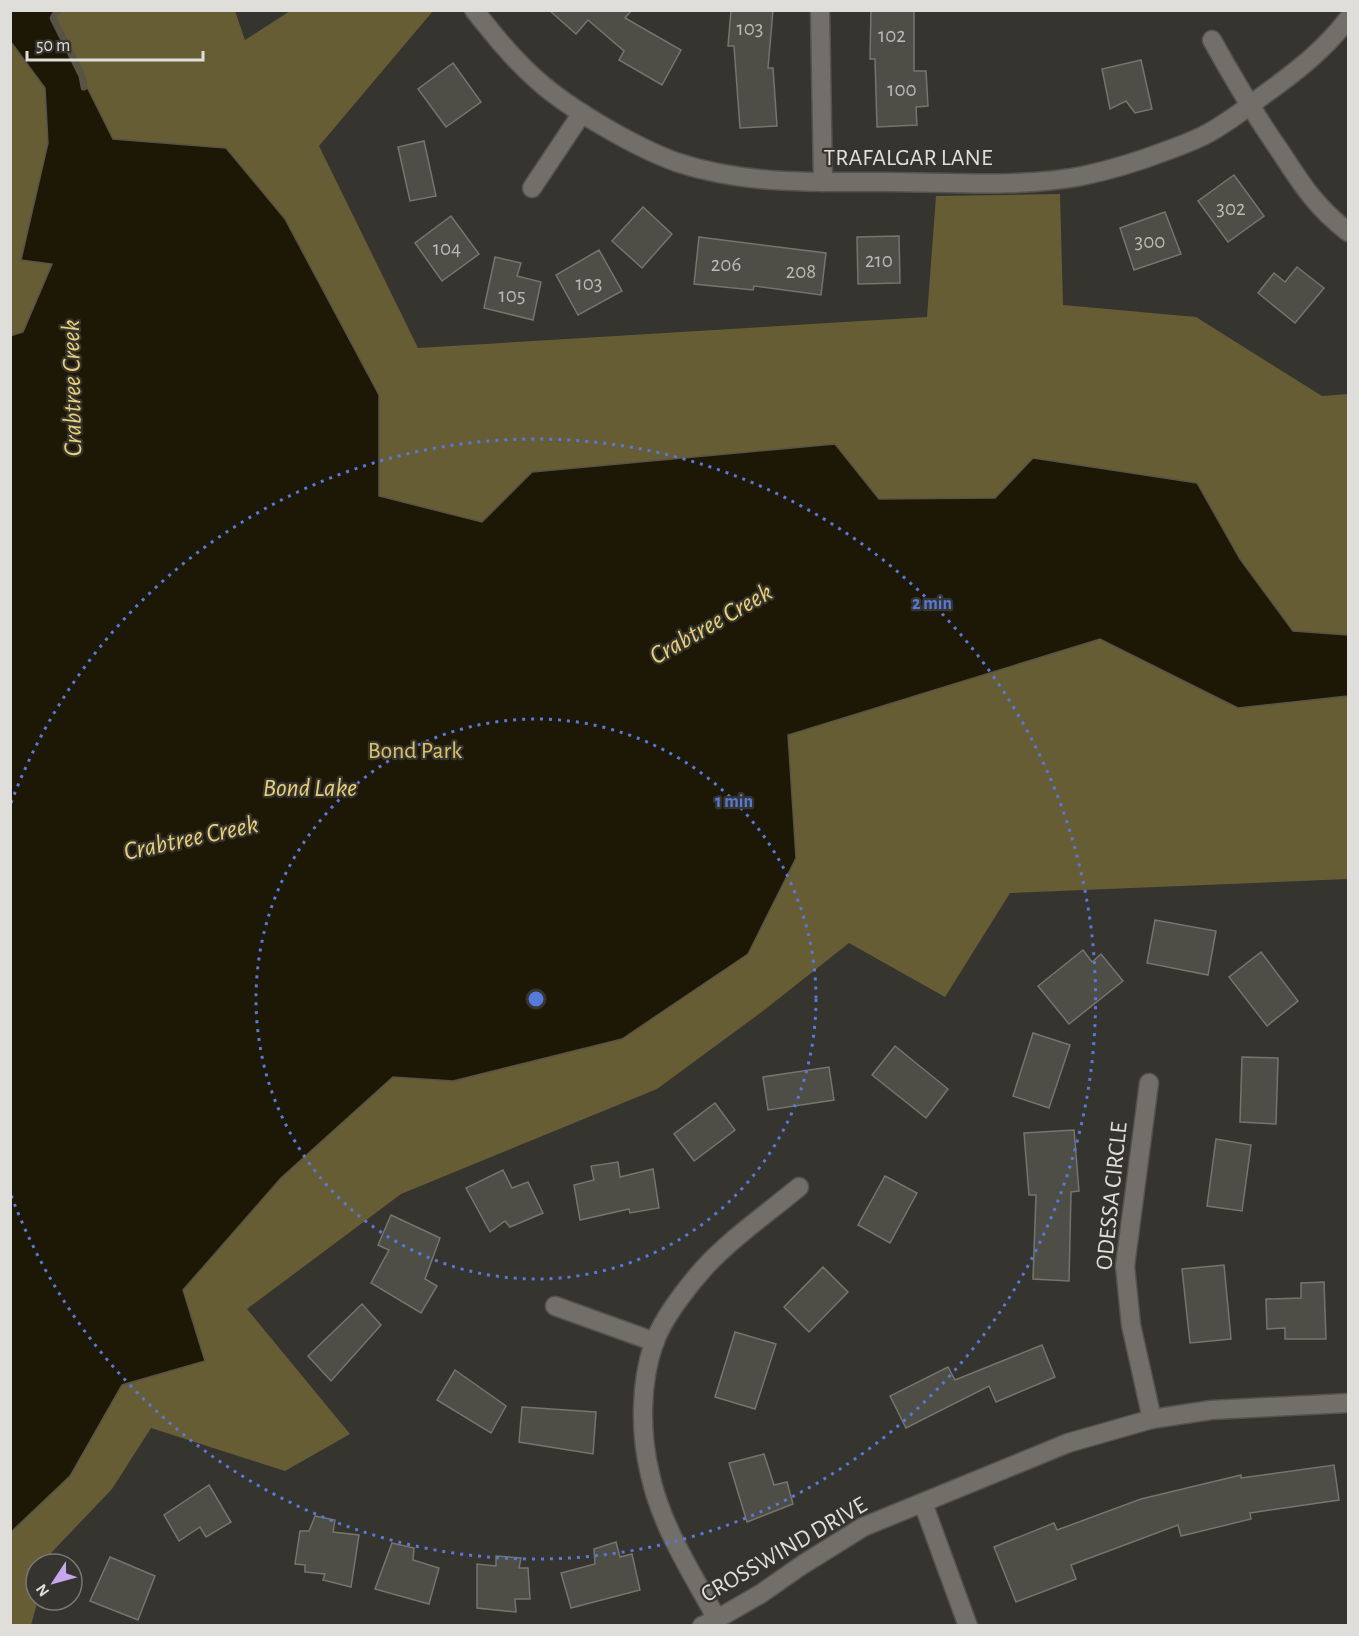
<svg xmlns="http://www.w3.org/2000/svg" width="1359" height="1636" font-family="'Alegreya Sans',sans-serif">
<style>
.green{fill:#675d35}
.water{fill:#1d1705;stroke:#575345;stroke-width:1.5}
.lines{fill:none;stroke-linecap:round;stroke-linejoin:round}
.stream{stroke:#575345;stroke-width:7}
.building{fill:#4e4d46;stroke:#75746d;stroke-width:1.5}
.street-casing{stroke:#53524d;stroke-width:21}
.street{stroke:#716f68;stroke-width:18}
.ring{fill:none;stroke:#5779d9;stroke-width:3;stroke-dasharray:3 6}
.labels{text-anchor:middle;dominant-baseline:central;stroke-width:4.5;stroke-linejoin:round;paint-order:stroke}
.number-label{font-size:21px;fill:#bbbab5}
.street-label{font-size:24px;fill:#dfdeda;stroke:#36342e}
.park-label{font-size:24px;fill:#dac267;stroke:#36342e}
.water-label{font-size:26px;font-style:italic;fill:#ead177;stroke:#36342e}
.centre{fill:#5779d9;stroke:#36342e;stroke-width:3}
.ring-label{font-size:18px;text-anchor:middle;font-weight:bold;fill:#5779d9;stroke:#36342e;stroke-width:4.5;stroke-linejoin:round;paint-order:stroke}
</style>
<rect width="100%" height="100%" fill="#36342e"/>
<path class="green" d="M11,11h224l10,29 45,-29h143l-114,135 99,202 509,-31 9,-121 124,-2 3,111 133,12 126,79 26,-2v485l-338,14 -65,104 -96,-54 -86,68 -106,78 -256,105 -154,115 103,125 -65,37 -134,-43 -39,61 -61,64 -3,11h-12v36h2l-7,25 -20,1z"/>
<path class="water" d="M11,10l48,1 -5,10 59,118 113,9 59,71 94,176v101l103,26 50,-50 303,-28 44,55 116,-1 38,-40 164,25 43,76 53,72 55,4v61l-110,12 -138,-69 -312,96 8,123 -48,96 -126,85 -169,42 -60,-4 -112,101 -98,112 22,71 -83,24 -52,91 -59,56 -1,-1196 13,-4 29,-68 -31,-4 27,-117 -3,-55 -34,-46z"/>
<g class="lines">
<path class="stream" d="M58,10l-5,8 29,58 2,11"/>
</g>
<g class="building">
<path d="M549,10h83l-7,8 56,32 -19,35 -43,-25 5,-9 -36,-31 -12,14z"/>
<path d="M731,10h42l-5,58h5l4,58 -37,2 -6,-82h-6z"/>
<path d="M871,10h43v61h12l2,35 -12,1 1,18 -40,2 -2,-68h-5z"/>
<path d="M1141,60l11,49 -17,4 -9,-12 -16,8 -8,-40z"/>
<path d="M453,63l28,39 -35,25 -28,-38z"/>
<path d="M424,141l12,55 -26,5 -12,-54z"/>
<path d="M1234,175l30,41 -36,26 -30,-41z"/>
<path d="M643,207l29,27 -30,34 -30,-27z"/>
<path d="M1165,212l16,42 -47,16 -14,-42z"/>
<path d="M451,216l28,38 -37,27 -27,-38z"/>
<path d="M899,236l1,47 -42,1 -1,-47z"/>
<path d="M699,237l127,16 -5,42 -67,-9 -1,4 -59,-6z"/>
<path d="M599,250l23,41 -44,24 -22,-40z"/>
<path d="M495,257l26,6 -4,13 24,6 -8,38 -49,-12z"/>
<path d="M1297,267l27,21 -29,35 -37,-30 16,-20 11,9z"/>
<path d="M1155,920l61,11 -8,44 -61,-12z"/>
<path d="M1083,950l9,12 9,-8 22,27 -54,43 -31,-38z"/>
<path d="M1261,952l37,49 -31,25 -38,-49z"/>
<path d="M1033,1033l37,12 -21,63 -36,-12z"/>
<path d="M895,1046l53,43 -22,29 -54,-43z"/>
<path d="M1242,1057l36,1 -2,66 -36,-2z"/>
<path d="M829,1067l5,33 -66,10 -5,-33z"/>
<path d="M715,1103l20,27 -41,31 -20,-27z"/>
<path d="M1074,1130l5,61 -8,1 -2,89 -36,-2 3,-84h-7l-5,-62z"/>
<path d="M1216,1139l35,6 -9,66 -35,-5z"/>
<path d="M618,1162l2,15 33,-8 6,39 -29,5 -1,-4 -49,11 -6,-35 20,-5 -3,-14z"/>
<path d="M503,1170l9,18 16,-6 15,31 -33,14 -5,-6 -15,11 -24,-44z"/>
<path d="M885,1176l32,17 -27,50 -32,-18z"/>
<path d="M391,1215l49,23 -15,41 12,7 -16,27 -50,-30 18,-33 -11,-5z"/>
<path d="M1224,1265l7,74 -41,4 -8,-74z"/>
<path d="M823,1267l25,25 -39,40 -25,-25z"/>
<path d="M1324,1282l2,57h-41v-11l-18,1 -1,-30 35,-1v-15z"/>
<path d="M362,1304l19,21 -50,56 -23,-25z"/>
<path d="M735,1332l41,12 -21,65 -40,-12z"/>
<path d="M1042,1345l13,32 -59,25 -7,-16 -83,42 -16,-32 58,-29 7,13z"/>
<path d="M455,1370l51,36 -15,27 -54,-33z"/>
<path d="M522,1407l74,5 -3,42 -74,-12z"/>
<path d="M764,1454l10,31 13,-3 6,22 -46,18 -18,-59z"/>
<path d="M1334,1465l5,35 -89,13 1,6 -70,17 -3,-11 -107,40 5,14 -60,23 -22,-55 60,-24 3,7 84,-31 100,-24v3z"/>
<path d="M209,1485l22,37 -25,15 -6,-10 -21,14 -15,-26z"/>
<path d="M315,1516l20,4 -2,12 26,3 -8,52 -28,-7 2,-6 -20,-2v-7l-10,-1 5,-33h9z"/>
<path d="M616,1542l4,15 12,-3 8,36 -69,18 -10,-35 34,-9 -1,-15z"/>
<path d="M392,1543l22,5 -1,12 26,8 -10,36 -54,-15z"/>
<path d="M496,1556l25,2 -2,10h9l2,31h-15l1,13 -39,-4v-44l19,2z"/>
<path d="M110,1557l45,19 -17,44 -48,-19z"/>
</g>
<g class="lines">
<defs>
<g id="street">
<path d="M474,10c20,25 39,49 63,70 32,29 98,67 139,82 68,23 140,20 210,20 64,0 134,6 196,-6 28,-6 55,-14 81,-24 17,-6 34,-12 49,-21 19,-11 36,-24 53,-37 32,-23 59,-44 83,-75"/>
<path d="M820,10l3,172"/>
<path d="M1212,40c21,38 43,75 68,111 22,34 36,56 68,81"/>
<path d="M532,188l50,-75"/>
<path d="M1149,1083l-24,183 6,59 21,94"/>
<path d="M555,1306l100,36"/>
<path d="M923,1503l45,123"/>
<path d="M717,1619c-25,-46 -56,-93 -67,-145 -10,-41 -10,-91 4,-131 9,-25 33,-56 51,-76 28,-30 63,-54 94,-80"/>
<path d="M702,1626l15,-7 45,-26 40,-28 61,-38 205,-84 84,-24 59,-9 137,-7"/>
</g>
</defs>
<use href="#street" class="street-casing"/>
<use href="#street" class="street"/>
</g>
<g class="ring">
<circle cx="536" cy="999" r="280"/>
<path d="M11 803A560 560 0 1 1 11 1195"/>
</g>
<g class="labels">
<g class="number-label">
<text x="750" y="28">103</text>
<text x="892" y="35">102</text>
<text x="902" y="89">100</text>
<text x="1231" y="208">302</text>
<text x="1150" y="241">300</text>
<text x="447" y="248">104</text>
<text x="879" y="260">210</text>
<text x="726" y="264">206</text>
<text x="801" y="271">208</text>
<text x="589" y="283">103</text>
<text x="512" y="295">105</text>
</g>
<g class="street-label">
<text x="908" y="158">TRAFALGAR LANE</text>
<text transform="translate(1112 1196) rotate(-84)">ODESSA CIRCLE</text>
<text transform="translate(784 1550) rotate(-30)">CROSSWIND DRIVE</text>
</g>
<g class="park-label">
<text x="415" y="751">Bond Park</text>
</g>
<g class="water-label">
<text transform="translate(72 388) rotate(-91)">Crabtree Creek</text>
<text transform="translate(711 624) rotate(-30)">Crabtree Creek</text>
<text x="310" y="788">Bond Lake</text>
<text transform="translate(191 838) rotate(-12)">Crabtree Creek</text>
</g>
</g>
<circle cx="536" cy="999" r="9" class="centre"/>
<g class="ring-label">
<text x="932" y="609">2 min</text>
<text x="734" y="807">1 min</text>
</g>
<rect width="1359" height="1636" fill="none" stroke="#dfdeda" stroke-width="24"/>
<g transform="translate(54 1582) rotate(234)"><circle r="28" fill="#36342e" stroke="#7a7873" stroke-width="1.5"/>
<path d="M0-4.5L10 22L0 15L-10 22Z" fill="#c7a6ef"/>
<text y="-9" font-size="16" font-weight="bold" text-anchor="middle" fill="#dfdeda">N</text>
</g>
<path d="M27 51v9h176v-9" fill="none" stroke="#dfdeda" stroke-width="3"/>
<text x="36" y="51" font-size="18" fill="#dfdeda" stroke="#36342e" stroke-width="4.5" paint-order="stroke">50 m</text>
</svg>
